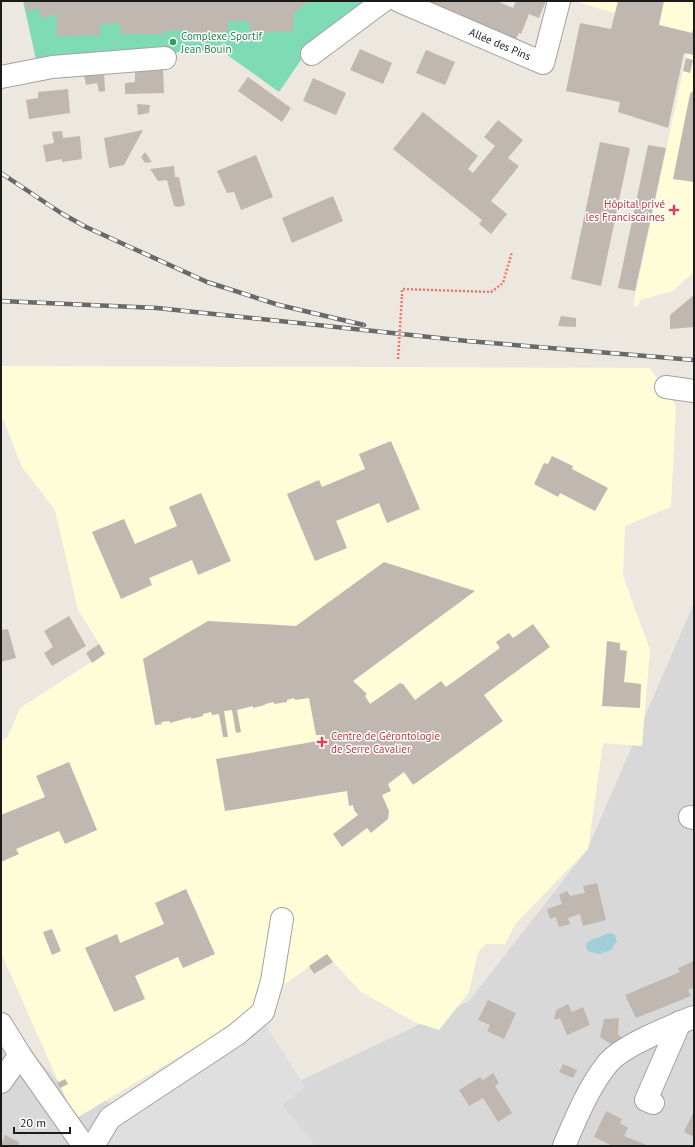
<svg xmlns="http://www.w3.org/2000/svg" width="695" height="1147" font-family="'PT Sans',sans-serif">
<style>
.residential{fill:#d9d8d8}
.education{fill:#fefdd7}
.pitch{fill:#7fdbb5}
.parking{fill:#dfdfdf}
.water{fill:#a1ced9}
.building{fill:#c0b7b0}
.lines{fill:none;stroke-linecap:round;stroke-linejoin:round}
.minor-casing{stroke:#a2a2a2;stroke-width:24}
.path{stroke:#f67368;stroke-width:2.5;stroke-dasharray:2 2;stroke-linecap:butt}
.minor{stroke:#fff;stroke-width:22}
.rail-casing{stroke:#696969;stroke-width:4.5}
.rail{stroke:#fff;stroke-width:3;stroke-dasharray:9;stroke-linecap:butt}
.path-bridge{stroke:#f67368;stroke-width:2.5;stroke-dasharray:2 2;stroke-linecap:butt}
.leisure-dot{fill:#2e9e5b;stroke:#fff;stroke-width:1.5}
.health-dot{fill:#e0444e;stroke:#fff;stroke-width:1.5}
.labels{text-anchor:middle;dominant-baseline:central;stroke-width:3;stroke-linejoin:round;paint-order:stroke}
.leisure-label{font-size:11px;fill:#27864d;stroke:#fff;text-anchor:start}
.street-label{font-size:11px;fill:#1b1b1b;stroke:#fff}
.health-label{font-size:11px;fill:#be3a42;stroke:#fff;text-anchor:end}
</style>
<rect width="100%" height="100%" fill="#ece8e0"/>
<path class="residential" d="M694,603v543h-693v-126l64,69 133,40 271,-128 118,-151z"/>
<g class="education">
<path d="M581,1h113v271l-21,19 -33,9 -2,7 -5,-2 58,-272 -76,-20 -35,-10z"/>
<path d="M1,366l649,2 26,38 -5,101 -46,19 -2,50 27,74 -8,96 -39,-3 -15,106 -72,74 -11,21h-19l-8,8 -9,40 -30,38 -22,-7 -56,-31 -28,-30 -6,-8 -117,84 -135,81 -74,-166v-212l6,-3 13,-30 85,-55 -27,-43 -23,-100 -33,-43 -21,-53z"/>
</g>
<path class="pitch" d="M23,1h341l-46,34 -39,57 -60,-43 -182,15z"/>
<path class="parking" d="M262,1019l43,68 -22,18 32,41h-208l-13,-17z"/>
<path class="water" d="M609,933l5,1 3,7 -6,9 -12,4 -11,-3 -2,-4 1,-5z"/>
<g class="building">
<path d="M24,1h284l-15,13v17l-43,1 -1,-11h-21v11l-43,1v-3l-21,1v3h-43l-1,-11 -20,1v11l-43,1 -1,-22 -15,4 -3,-10 -11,3z"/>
<path d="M426,1h71l16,7 3,-7h30l-7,17 -10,-4 -8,20 -2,-1 -3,6z"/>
<path d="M618,1h46l-5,24 33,8 2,-8v30l-10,-2 -16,75 -50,-16 2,-10 -54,-11 14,-68 31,6z"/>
<path d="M360,49l32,14 -9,21 -33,-14z"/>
<path d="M426,50l29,12 -10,23 -29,-12z"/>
<path d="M686,58l7,2 -3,13 -7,-2z"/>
<path d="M135,68h28l1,25 -39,1v-11l10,-1z"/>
<path d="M104,70l1,21 -6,1 -2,-9 -11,2 -3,-14z"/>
<path d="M248,77l43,31 -9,14 -44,-31z"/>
<path d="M313,78l33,15 -10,22 -33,-14z"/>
<path d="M68,89l2,24 -41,6 -3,-19 12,-2v-6z"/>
<path d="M694,90v92l-21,-3 17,-85z"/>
<path d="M137,104l13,1 -1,8 -11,2z"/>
<path d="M423,112l55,44 -10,13 5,4 22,-27 -11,-9 14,-17 25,20 -15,18 11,8 -28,35 16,13 -16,20 -12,-10 3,-4 -89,-71z"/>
<path d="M143,130l-19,35 -15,3 -5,-30z"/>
<path d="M62,131l1,7 17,-2 2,23 -20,3v-3l-16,3 -3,-17 11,-2 -2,-11z"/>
<path d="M600,142l30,6 -29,138 -30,-7z"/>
<path d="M648,145l18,3 -31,143 -17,-3z"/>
<path d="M145,152l7,10 -7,1 -4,-6z"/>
<path d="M256,155l17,42 -32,13 -7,-18 -7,1 -10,-22z"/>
<path d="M174,166l1,11h4l6,28 -6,2 -5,-1 -7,-26 -9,1 -8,-12z"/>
<path d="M333,196l10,25 -51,22 -10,-25z"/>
<path d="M694,295v32l-24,2v-14z"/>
<path d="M561,316l15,2v9l-18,-1z"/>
<path d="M391,441l29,68 -33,14 -8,-20 -43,18 11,27 -32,13 -28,-67 32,-14 3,7 43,-18 -6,-15z"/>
<path d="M552,456l21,10 -1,3 36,19 -13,23 -35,-18 -2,4 -24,-13 10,-21 4,1z"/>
<path d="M201,493l30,68 -33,14 -6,-15 -43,18 3,7 -31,14 -29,-67 32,-13 11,25 42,-18 -8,-19z"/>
<path d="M384,562l91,29 -122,90 14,13 -2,2 5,8 30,-21 3,1 12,16 26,-19 5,6 54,-39 -4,-6 13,-9 4,5 20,-14 17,23 -66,48 19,26 -90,64 -9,-13 -16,12 3,7 -9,4 7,16 -1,8 -17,14 -4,-5 -25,19 -9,-13 25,-19 -4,-5 -1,-5 -4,1 -2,-15 -122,20 -9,-52 107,-19 -1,-5h-6l-7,-37 -14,2 -1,-2 -7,2v2l-13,2v-2l-9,2v1l-12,3v-2l-16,4 4,22 -5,1 -4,-23 -8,1 4,26h-5l-4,-23 -7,1 -1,-3 -8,2v2l-12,3v-2l-21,6v-2l-9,1 1,2 -7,1 -12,-66 65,-38 88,5z"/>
<path d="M69,616l17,30 -34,20 -8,-13 9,-6 -9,-16z"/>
<path d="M8,629l8,29 -15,4v-32z"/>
<path d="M607,641l13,2v7l7,1 -3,31 17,2 -1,24 -38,-2z"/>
<path d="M99,644l6,10 -13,9 -6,-10z"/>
<path d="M69,762l28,68 -32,14 -6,-13 -43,18 3,5 -18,8v-47l44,-18 -9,-21z"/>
<path d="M597,883l9,37 -23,6 -3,-12 -12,4 2,6 -11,3 -3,-10 -6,2 -3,-10 15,-5 -3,-9 8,-4 3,5 15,-3 -2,-7z"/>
<path d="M186,889l29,65 -32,14 -5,-11 -43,19 10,23 -31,13 -29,-64 32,-14 3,9 44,-19 -9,-21z"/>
<path d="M52,929l9,22 -9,4 -9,-23z"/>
<path d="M327,954l6,8 -19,12 -5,-8z"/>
<path d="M694,961v27l-6,2 3,6 -55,22 -11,-23 55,-23 -2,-4z"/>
<path d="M488,1000l28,13 -12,26 -17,-8 3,-6 -12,-5z"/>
<path d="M568,1004l4,8 11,-5 7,18 -23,10 -7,-17 -6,2 2,-10z"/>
<path d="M619,1018l-1,17 5,3 -11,7 -12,-8 4,-18z"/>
<path d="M563,1064l14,6 -4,8 -14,-6z"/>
<path d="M493,1073l6,10 -4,3 17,27 -14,9 -15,-24 -14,8 -10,-16 21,-13 3,3z"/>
<path d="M65,1079l3,5 -8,4 -3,-5z"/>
<path d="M606,1111l16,8 -2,4 8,5 -4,8 25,10h-36l-19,-9z"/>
<path d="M694,1111v26l-10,-5z"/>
<path d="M5,1135l14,7 -1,4h-17z"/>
</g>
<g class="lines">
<defs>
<g id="minor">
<path d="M399,1l144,62 16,-62"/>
<path d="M312,54l71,-53"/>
<path d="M1,77l51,-10 113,-9"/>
<path d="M666,387l28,4"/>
<path d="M690,817l4,1"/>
<path d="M1,1024l19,31 64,91"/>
<path d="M1,1082l19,-27"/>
<path d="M653,1103l-7,-3 34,-78"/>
<path d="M93,1146l17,-28 127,-84 26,-22 9,-31 10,-62"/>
<path d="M564,1146c12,-28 25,-60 44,-83 15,-18 64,-37 86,-46"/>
</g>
</defs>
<use href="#minor" class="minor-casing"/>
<path class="path" d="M402,296v-7l89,3 12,-9 9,-31"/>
<use href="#minor" class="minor"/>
<defs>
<g id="rail">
<path d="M1,173l60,40 25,14 121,55 72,23 85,20"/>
<path d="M1,301l156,7 310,33 227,19"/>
</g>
</defs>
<use href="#rail" class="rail-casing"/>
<use href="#rail" class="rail"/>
<path class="path-bridge" d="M398,359l4,-63"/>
</g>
<circle class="leisure-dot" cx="173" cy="42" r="4"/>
<g class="health-dot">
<path d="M672 204h4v4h4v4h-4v4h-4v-4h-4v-4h4z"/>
<path d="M320 736h4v4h4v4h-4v4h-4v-4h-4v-4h4z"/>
</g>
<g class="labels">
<g class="leisure-label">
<text x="181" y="36">Complexe Sportif<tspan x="181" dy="13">Jean Bouin</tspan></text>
</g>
<g class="street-label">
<text transform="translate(500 44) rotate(23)">Allée des Pins</text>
</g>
<g class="health-label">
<text x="665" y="204">Hôpital privé<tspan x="665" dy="13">les Franciscaines</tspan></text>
<text x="331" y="736" text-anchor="start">Centre de Gérontologie<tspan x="331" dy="13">de Serre Cavalier</tspan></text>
</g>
</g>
<rect width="695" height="1147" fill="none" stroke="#1b1b1b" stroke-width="4"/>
<path d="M14 1127v6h56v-6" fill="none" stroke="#1b1b1b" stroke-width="2"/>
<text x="20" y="1127" font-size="12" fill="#1b1b1b" stroke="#ffffff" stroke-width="3" paint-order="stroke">20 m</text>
</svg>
